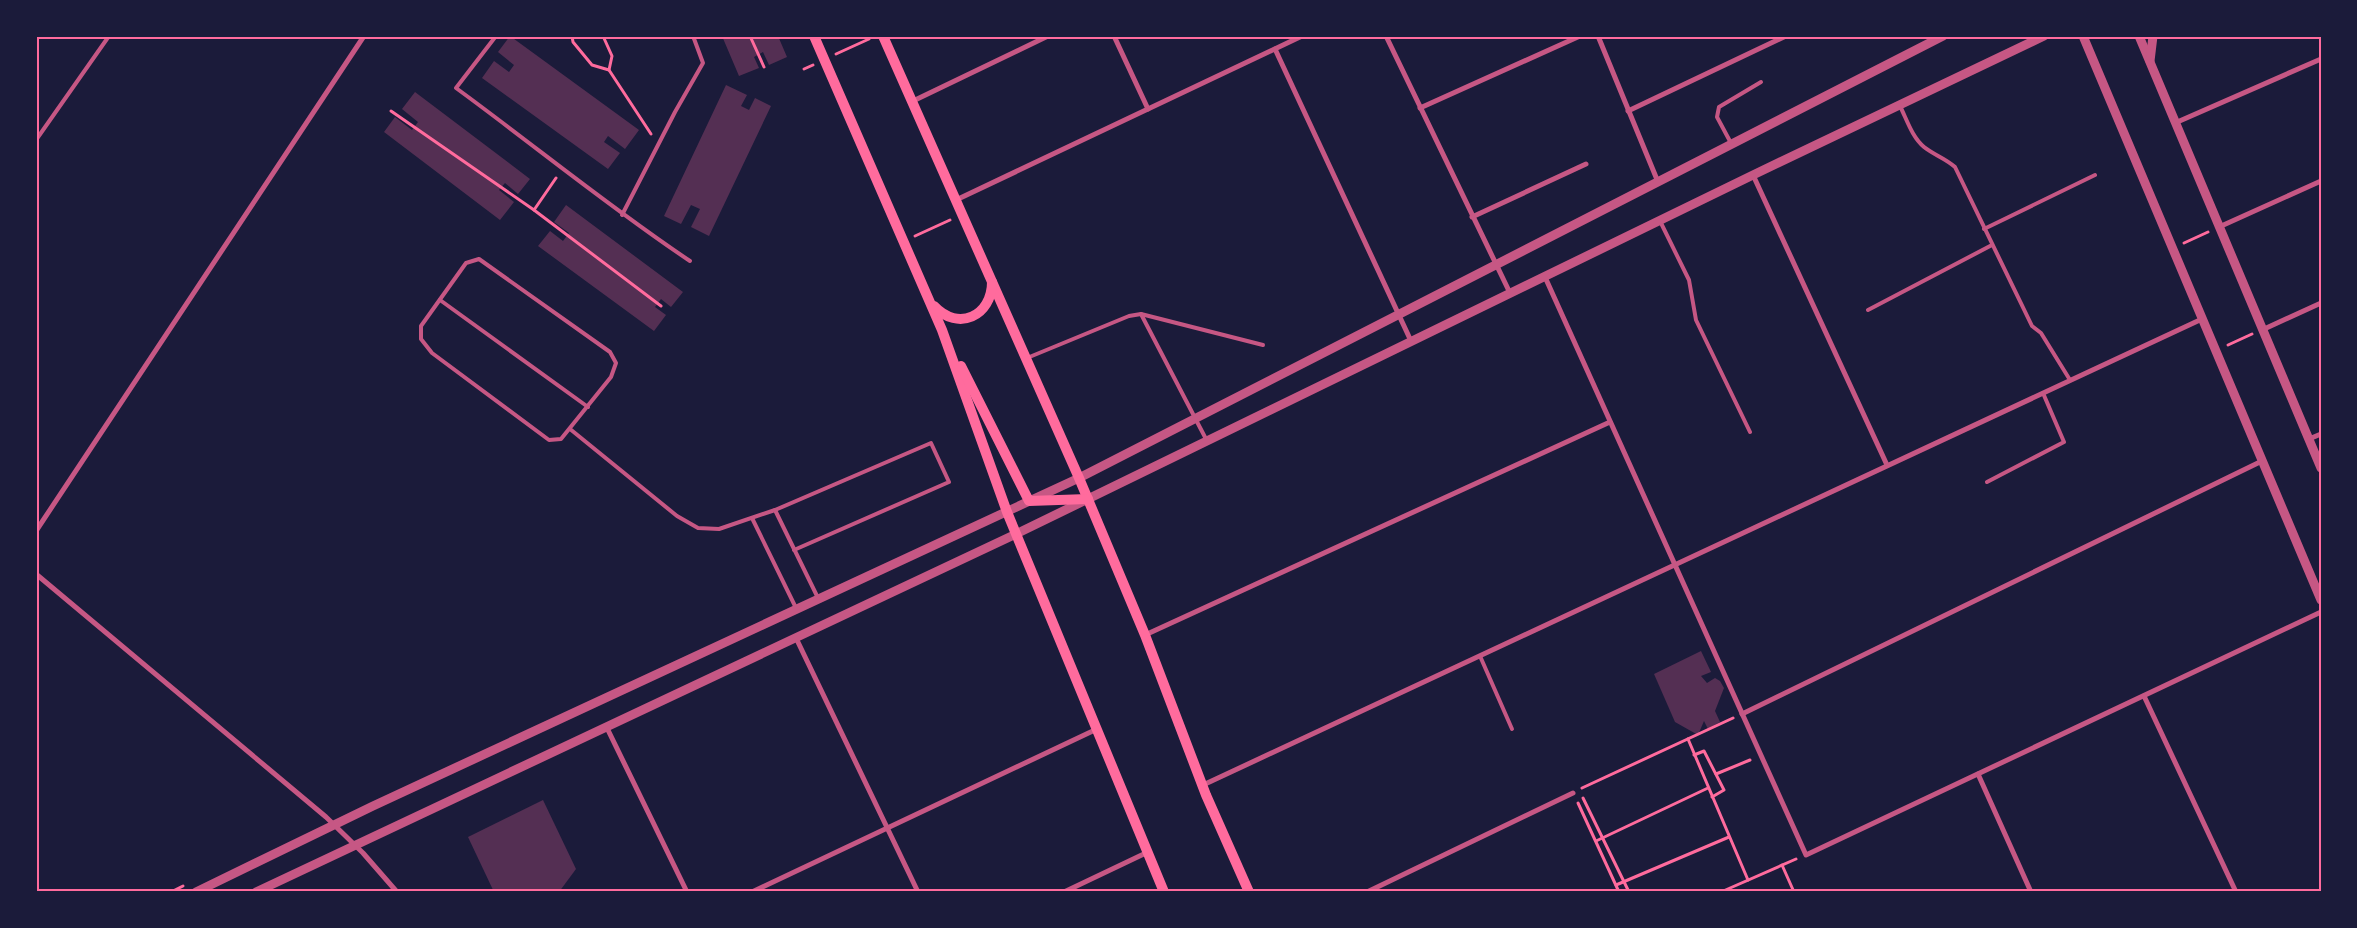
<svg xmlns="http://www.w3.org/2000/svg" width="2357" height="928" font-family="Georgia,serif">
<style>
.building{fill:#542f53}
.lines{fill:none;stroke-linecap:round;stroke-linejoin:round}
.path{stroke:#ff6b9d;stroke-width:3}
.service{stroke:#c65784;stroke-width:4}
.minor{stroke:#c65784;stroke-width:5}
.tertiary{stroke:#c65784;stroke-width:9}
.secondary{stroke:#ff6b9d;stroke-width:10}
.neatline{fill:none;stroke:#ff6b9d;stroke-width:2}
</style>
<rect width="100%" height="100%" fill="#1b1b3a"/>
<g class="building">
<path d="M510,36l129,94 -14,19 -17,-13 -4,6 16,11 -12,16 -126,-91 12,-17 15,11 5,-7 -16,-13z"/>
<path d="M722,36h56l9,21 -18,8 -6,-13 -9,5 5,11 -20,8z"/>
<path d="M726,85l21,10 -6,11 8,4 6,-12 16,8 -62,130 -18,-9 9,-18 -9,-4 -10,19 -17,-8z"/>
<path d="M415,92l115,87 -12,15 -13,-11 -6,7 15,12 -14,18 -116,-88 11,-15 17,13 6,-8 -16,-13z"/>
<path d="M566,205l117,87 -12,15 -10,-8 -6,8 11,8 -12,16 -116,-85 12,-15 13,10 6,-8 -15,-11z"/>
<path d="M1701,651l10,21 -10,4 6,7 8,-5 5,3 4,7 -9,23 5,11 -12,7 -4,-8 -6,14 -23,-13 -21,-48z"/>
<path d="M543,800l33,69 -17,23h-65l-26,-55z"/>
</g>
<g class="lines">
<g class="path">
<path d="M572,36l1,6 19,23 17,5"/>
<path d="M603,36l9,20 -3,14 42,64"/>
<path d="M750,36l14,31"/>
<path d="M836,54l33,-15"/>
<path d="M804,69l9,-4"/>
<path d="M391,111l143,99 22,-32"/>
<path d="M534,210l127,96"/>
<path d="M915,236l35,-16"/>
<path d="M2184,243l24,-11"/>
<path d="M2228,345l24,-11"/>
<path d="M1688,739l60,141"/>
<path d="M1694,755l10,-4 20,39 -12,7"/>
<path d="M1716,774l34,-14"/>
<path d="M1582,788l151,-70"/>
<path d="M1583,798l46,94"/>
<path d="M1578,803l41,89"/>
<path d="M1596,841l112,-53"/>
<path d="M1782,865l12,27"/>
<path d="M1616,885l113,-48"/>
<path d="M171,892l12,-6"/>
<path d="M1721,892l75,-33"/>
</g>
<g class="service">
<path d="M496,36l-40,52c78,57 153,119 234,173"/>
<path d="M1900,106c7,14 12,31 24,41 10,8 21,11 31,20l77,159 9,7 29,47"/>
<path d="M36,140l73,-104"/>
<path d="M1732,145l-15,-28 2,-10 42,-25"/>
<path d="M622,215l53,-103 28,-49 -10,-27"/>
<path d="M1660,221l29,59 7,40 54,112"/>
<path d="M1984,229l111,-54"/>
<path d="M479,259l131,93 6,11 -5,14 -50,62 -12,1 -117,-87 -11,-14v-13l45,-63z"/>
<path d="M440,300l148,107"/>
<path d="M1868,310l124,-65"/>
<path d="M1141,314l66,127"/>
<path d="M1027,358l102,-42 12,-2 122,31"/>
<path d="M570,429l107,87 21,12 21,1 56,-19 156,-67 18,39 -155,68"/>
<path d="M1987,482l77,-40 -21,-49"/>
<path d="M775,510l43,88"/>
<path d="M752,518l44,90"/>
<path d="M1480,656l32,73"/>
</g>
<g class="minor">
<path d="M1114,36l34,73"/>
<path d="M1386,36l124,257"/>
<path d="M1598,36l60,146"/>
<path d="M1275,49l136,292"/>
<path d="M913,101l135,-65"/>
<path d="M1420,108l160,-72"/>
<path d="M1628,111l158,-75"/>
<path d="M2175,123l146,-64"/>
<path d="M1753,175l134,290"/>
<path d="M956,200l346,-164"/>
<path d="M1472,217l114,-53"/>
<path d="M2219,227l102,-46"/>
<path d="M1545,277l261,578 515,-243"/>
<path d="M2262,330l59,-27"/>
<path d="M2309,439l12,-5"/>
<path d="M36,531l328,-495"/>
<path d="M36,574l290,243 37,36 34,39"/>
<path d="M1145,635l465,-213"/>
<path d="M796,638l122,254"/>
<path d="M2144,696l92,196"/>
<path d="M1742,714l520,-253"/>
<path d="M607,728l80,164"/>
<path d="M1978,774l53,118"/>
<path d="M1203,785l999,-466"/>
<path d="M752,892l345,-163"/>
<path d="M1064,892l84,-40"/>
<path d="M1367,892l206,-99"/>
</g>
<g class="tertiary">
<path d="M2083,36l238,564"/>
<path d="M2139,36l182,432"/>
<path d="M2150,61l3,-25"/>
<path d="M196,892l177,-86 706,-328 864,-442"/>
<path d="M256,892l760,-358 737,-359 291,-139"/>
</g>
<g class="secondary">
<path d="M814,36l128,294 65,182 157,380"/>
<path d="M883,36l196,442 66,157 61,160 43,97"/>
<path d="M934,306c24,26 58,10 58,-24"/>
<path d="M961,366l68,135 59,-2"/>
</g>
</g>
<rect width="2357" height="928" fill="none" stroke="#1b1b3a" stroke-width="75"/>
<rect x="38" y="38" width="2282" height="852" class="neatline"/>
</svg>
